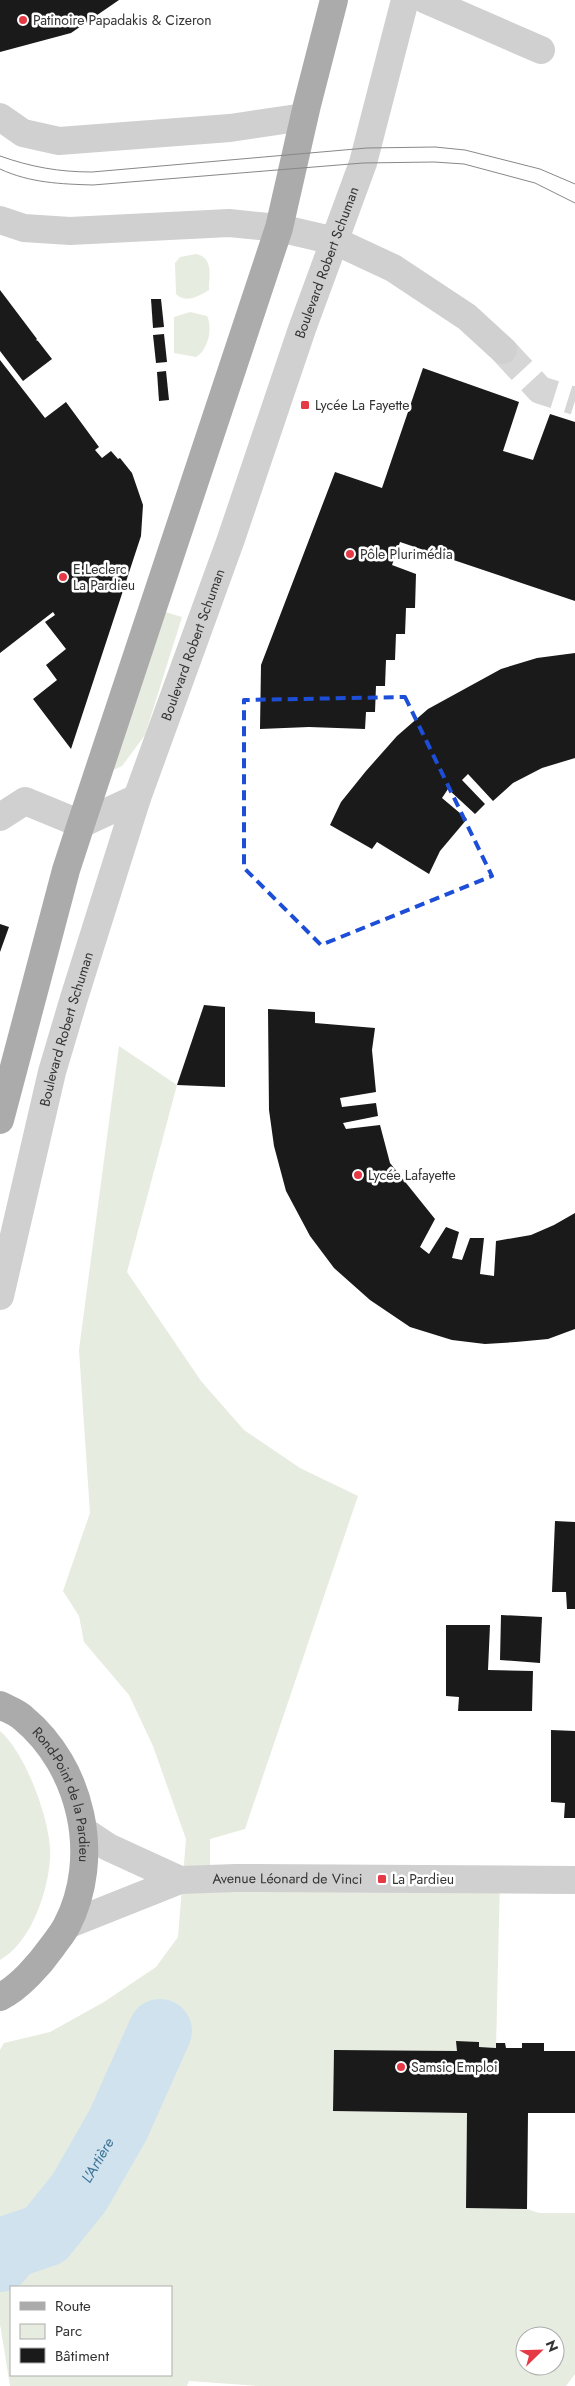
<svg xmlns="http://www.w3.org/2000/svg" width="575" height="2386" font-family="Jost,sans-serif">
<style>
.green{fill:#e6ecdf;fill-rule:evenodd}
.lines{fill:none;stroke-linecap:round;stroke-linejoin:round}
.river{stroke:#cfe2ee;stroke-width:64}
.building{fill:#1a1a1a}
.minor-tunnel{stroke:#d6d6d6;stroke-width:28;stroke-dasharray:28 14;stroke-linecap:butt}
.minor{stroke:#d0d0d0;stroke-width:28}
.major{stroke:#ababab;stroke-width:28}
.tram{stroke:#888;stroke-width:1}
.marked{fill:none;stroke:#1d4ed8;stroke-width:4;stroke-dasharray:10 6;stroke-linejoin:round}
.poi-dot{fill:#e63946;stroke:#fff;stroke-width:2}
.labels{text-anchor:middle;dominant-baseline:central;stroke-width:5;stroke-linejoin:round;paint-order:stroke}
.poi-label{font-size:14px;fill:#333;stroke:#fff;text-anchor:start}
.street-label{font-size:14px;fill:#333;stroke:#fff}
.water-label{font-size:15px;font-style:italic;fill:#3f7597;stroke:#fff}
</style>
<rect width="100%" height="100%" fill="#fff"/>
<g class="green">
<path d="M196,254c18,4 13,22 13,36 -10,6 -23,14 -33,4l-1,-31 5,-6z"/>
<path d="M190,312l17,4c6,12 1,34 -11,41l-22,-4v-36z"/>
<path d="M162,611l20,6 -37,118 -23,31 -9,4z"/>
<path d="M119,1046l58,39 -50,187 74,109 43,49 56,38 58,28 -113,333 -35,10v39l290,1 -4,169 -17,-1v-5l-22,-1v10l-123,-1 -1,61 134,2 -1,95 61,1 12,4h36v161l-9,12h-307l-70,-5 -2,5h-177l-10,-62v-274l4,-7 46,-11 54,-30 52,-35 22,-30 8,-98 -33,-93 -24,-51 -45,-53 -5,-26 -16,-25 27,-78 -11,-163zM11,2287h160v88h-160zM525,2336h30v30h-30z"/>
<path d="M0,1731c26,22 53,95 50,129 -3,34 -19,82 -50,100z"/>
</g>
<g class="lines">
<path class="river" id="s1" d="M0,2260l10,-13 35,-12 34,-42 39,-68 42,-94"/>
</g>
<g class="building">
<path d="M0,0h119l-48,33 -71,19z"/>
<path d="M0,290l37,49 -1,1 2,1 14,18 -29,22 -23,-30z"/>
<path d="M151,299h10l3,28 -11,1z"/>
<path d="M164,334l3,28 -11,1 -3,-28z"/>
<path d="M0,360l45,58 21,-16 33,45 -4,3 7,8 9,-7 7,8 2,-1 12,15 11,32 -2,31 -70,213 -38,-50 24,-19 -11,-15 20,-16 -21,-27 10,-7 -2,-3 -53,41z"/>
<path d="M423,368l96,34 -16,49 30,9 17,-46 25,8v179l-175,-59 -8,23 24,9 -1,34h-9l-1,26h-9l-1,26h-9l-1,26h-9l-1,26h-9l-1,17 -56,-2 -49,2 1,-64 74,-193 47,16z"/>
<path d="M166,371l3,29 -10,1 -2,-29z"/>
<path d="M575,653v105l-33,10 -29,15 -20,18 -25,-27 -6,6 23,24 -10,10 -27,-25 -6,9 25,21 -27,32 -11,23 -52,-32 -5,7 -42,-24 11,-23 25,-31 31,-35 31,-27 73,-40 36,-11z"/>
<path d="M0,924l9,3 -9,25z"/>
<path d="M204,1005l21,2v80l-48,-2z"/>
<path d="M268,1009l47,3v11l60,5 -3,22 4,42 -36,6 2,9 34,-4 2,13 -35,7 3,6 34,-4 10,38 45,56 -15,28 9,7 17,-27 13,5 -7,26 10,2 8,-22h14l-4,36 14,2 2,-35 35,-6 23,-10 21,-12v116l-27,10 -32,3 -31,2 -33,-4 -42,-13 -40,-27 -36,-32 -24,-32 -24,-45 -12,-45 -5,-36z"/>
<path d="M555,1521l20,1v87h-8l-1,-17h-14z"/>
<path d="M501,1615l41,2 -2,46 -40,-3z"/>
<path d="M446,1625h44l-2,45 45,1 -1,40h-74l1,-14 -13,-1z"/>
<path d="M551,1730l24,1v87h-11l1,-15 -14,-1z"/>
<path d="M456,2041l23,1v5l17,1v-5h9l1,5h16v-5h22v8h31v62h-47l-1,96 -61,-1 1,-95 -134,-2 1,-61 123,1z"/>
</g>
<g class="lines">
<path class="minor-tunnel" d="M503,350l37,40 35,11"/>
<g class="minor">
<path d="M426,0l115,50"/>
<path d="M0,117l23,16 36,8 171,-13 74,-11"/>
<path d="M0,220l24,8 46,3 159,-8 50,5 56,13 58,27 74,49 36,33"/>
<path d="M0,817l25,-16 56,23 56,-26"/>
<path id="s2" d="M0,1296l52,-224 22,-74 63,-200 94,-259 71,-210 61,-166 42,-163"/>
<path d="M84,1831l24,16 72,33"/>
<path id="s3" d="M67,1925l113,-45 56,-2 339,2"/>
</g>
<g class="major">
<path d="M0,1120l66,-250 15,-46 198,-596 28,-123 27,-105"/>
<path id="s4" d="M0,1705c7,4 17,7 23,13 59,49 79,139 44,207 -4,8 -10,15 -15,22 -12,17 -33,41 -52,50"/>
</g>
<g class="tram">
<path d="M0,156c31,11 59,16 92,16l275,-24 68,-1 30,3 75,19 35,15"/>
<path d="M0,169c30,14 61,15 93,16l270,-22 71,-1 30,2 71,19 40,20"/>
</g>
</g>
<path class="marked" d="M405,697l87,179 -171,69 -77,-77v-168z"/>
<g class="poi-dot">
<circle cx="23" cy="20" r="5"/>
<rect x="300" y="400" width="10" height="10" rx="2.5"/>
<circle cx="350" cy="554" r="5"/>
<circle cx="63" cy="577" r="5"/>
<circle cx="358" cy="1175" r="5"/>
<rect x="377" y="1874" width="10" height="10" rx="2.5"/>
<circle cx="401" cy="2067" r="5"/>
</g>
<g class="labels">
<g class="poi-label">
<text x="33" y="20">Patinoire Papadakis &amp; Cizeron</text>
<text x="315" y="405">Lycée La Fayette</text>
<text x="360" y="554">Pôle Plurimédia</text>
<text x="73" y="569">E.Leclerc<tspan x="73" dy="16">La Pardieu</tspan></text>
<text x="368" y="1175">Lycée Lafayette</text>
<text x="392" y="1879">La Pardieu</text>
<text x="411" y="2067">Samsic Emploi</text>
</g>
<g class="street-label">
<text stroke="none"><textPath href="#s2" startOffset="1085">Boulevard Robert Schuman</textPath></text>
<text stroke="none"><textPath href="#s2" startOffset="680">Boulevard Robert Schuman</textPath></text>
<text stroke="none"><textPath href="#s2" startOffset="275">Boulevard Robert Schuman</textPath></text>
<text stroke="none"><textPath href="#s4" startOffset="116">Rond-Point de la Pardieu</textPath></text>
<text stroke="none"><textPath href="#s3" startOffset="229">Avenue Léonard de Vinci</textPath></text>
</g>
<g class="water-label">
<text stroke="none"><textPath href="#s1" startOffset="145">L'Artière</textPath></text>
</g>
</g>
<rect x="10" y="2286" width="162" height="90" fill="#ffffff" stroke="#adadad"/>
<rect x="20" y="2302" width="25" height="8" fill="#ababab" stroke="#adadad"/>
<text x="55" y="2311" font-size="15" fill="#333333">Route</text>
<rect x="20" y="2324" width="25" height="15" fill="#e6ecdf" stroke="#adadad"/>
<text x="55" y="2336" font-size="15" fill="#333333">Parc</text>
<rect x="20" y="2348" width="25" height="15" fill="#1a1a1a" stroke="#adadad"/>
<text x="55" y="2361" font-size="15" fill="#333333">Bâtiment</text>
<g transform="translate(540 2351) rotate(67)"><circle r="24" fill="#ffffff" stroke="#adadad"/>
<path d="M0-4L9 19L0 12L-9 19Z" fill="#e63946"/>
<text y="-8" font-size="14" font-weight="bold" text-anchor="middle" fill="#333333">N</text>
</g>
</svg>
